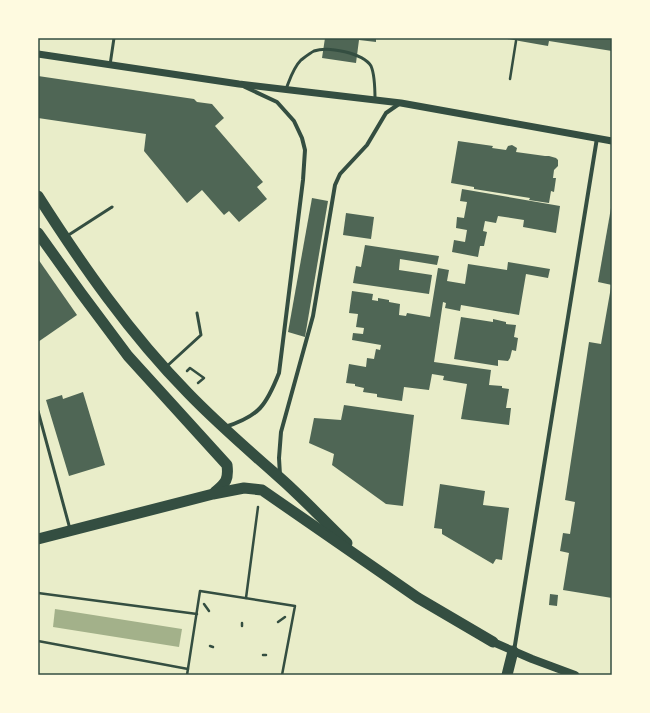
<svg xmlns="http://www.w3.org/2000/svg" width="650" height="713" font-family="'IBM Plex Sans',sans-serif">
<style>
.water{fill:#a3b18a}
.building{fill:#4f6655}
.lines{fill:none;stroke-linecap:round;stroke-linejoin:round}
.path{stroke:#344e41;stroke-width:2.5}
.service{stroke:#344e41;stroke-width:3}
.minor{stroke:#344e41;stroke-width:4}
.tertiary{stroke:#344e41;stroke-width:7}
.secondary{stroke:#344e41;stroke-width:8}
.trunk{stroke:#344e41;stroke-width:11}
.neatline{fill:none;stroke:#344e41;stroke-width:1.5}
</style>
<rect width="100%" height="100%" fill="#e9edc9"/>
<path class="water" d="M55,609l127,20 -3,18 -126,-20z"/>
<g class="building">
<path d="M325,38h51v4l-17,-2 -3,23 -34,-5z"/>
<path d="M502,38h110v13l-63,-10 -1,5z"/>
<path d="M38,76l156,23 3,3 15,2 12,14 -9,8 48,56 -6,5 10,12 -28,23 -10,-11 -5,4 -22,-25 -15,13 -43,-52 2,-17 -108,-16z"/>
<path d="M458,141l35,5 -1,2 14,2 2,-4 4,-1 5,3 -1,4 29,4h4l7,2 2,2v6l-4,4 -1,8h3l-2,14 -3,-1 -2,12 -20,-3 1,-2 -56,-9v-2l-23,-4z"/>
<path d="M462,189l98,17 -4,27 -33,-6 1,-7 -26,-4 -2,7 -11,-2 -2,10 4,1 -3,14h-4l-2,11 -26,-5 2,-12 11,2 2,-12 -11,-2 1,-11 7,1 3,-16 -7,-1z"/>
<path d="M312,198l16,3 -23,136 -17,-5z"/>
<path d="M611,208l1,1v76l-14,-3z"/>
<path d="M346,213l28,4 -3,22 -28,-4z"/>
<path d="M365,245l74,11 -2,9 -37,-6 -1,11 33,5 -3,19 -76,-11 3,-17 5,1z"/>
<path d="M38,259l39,56 -39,27z"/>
<path d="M508,262l42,7 -2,9 -22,-4 -7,41 -58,-10 -1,6 -15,-3 1,-5 -3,-1 -9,60 57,8 -2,15 13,1v2l7,1 -3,19h5l-2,17 -48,-6 6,-35 -24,-4 1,-4 -12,-2 -3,16 -25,-3 -2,14 -25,-4v-3l-14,-2 1,-4 -9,-2v-2l-9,-1 3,-19 17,3 1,-9 7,1 2,-10 4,1 1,-5 -29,-5 1,-7 10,1 1,-6 -8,-1 2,-13 -9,-1 3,-22 21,3 -1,6 6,1v-3l11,2v2l11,2 -1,11 7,1 1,-3 23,4 8,-49 11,2 -2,11 18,3 3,-20 39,6z"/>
<path d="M611,287h1v311l-49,-8 6,-37 -9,-2 3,-18 7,1 5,-32 -10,-2 24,-158 12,2z"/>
<path d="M461,317l32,5v-3l13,3v2l10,1 -2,12 4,1 -2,13 -4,-1 -2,8 -2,3 -10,-1v6l-44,-7z"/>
<path d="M83,392l22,73 -36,11 -23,-76 16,-5 1,4z"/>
<path d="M344,405l70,10 -11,91 -17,-2 -54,-39 2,-11 -25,-11 5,-25 27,2z"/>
<path d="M440,484l45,7 -2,14 26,3 -7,52 -6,-1 -3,5 -51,-30v-5l-8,-1z"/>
<path d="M550,594l8,1 -1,11 -8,-1z"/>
</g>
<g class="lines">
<g class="path">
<path d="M510,79l6,-38"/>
<path d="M187,371l3,-3 14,10 -6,5"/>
<path d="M38,593l159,21"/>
<path d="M246,598l12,-91"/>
<path d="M204,604l5,7"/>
<path d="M278,622l7,-5"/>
<path d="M242,626v-3"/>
<path d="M38,641l150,28"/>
<path d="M210,646l3,1"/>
<path d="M263,655h3"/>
<path d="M187,675l13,-84 95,15 -13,69"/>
</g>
<g class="service">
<path d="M110,65l4,-27"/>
<path d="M286,89c4,-10 7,-21 15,-29 4,-3 9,-7 13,-9 14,-5 49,2 57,15 4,9 4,24 4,34"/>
<path d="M67,236l45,-29"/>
<path d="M166,367l35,-32 -4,-22"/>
<path d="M38,411l32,118"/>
</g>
<g class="minor">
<path d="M225,427c34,-11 41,-21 54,-54l24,-193 2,-30 -3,-12 -8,-17 -17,-19 -32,-15"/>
<path d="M280,475l-1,-17 2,-26 32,-116 22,-131 5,-11 27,-29 19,-32 13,-9"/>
<path d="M514,651l83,-513"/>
</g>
<path class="tertiary" d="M38,54l201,30 162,19 211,38"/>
<path class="secondary" d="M493,642l39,17 43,16"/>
<g class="trunk">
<path d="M38,196c44,69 92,138 150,197 29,30 60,57 91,84 24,21 45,44 68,66"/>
<path d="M38,233l43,60 47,63 99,109c2,16 -2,18 -13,28"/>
<path d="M38,539l175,-45 31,-6 18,2 156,108 75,44"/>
<path d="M507,675l6,-24"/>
</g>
</g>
<rect width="650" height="713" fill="none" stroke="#fefae0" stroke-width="78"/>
<rect x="39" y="39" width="572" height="635" class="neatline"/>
</svg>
